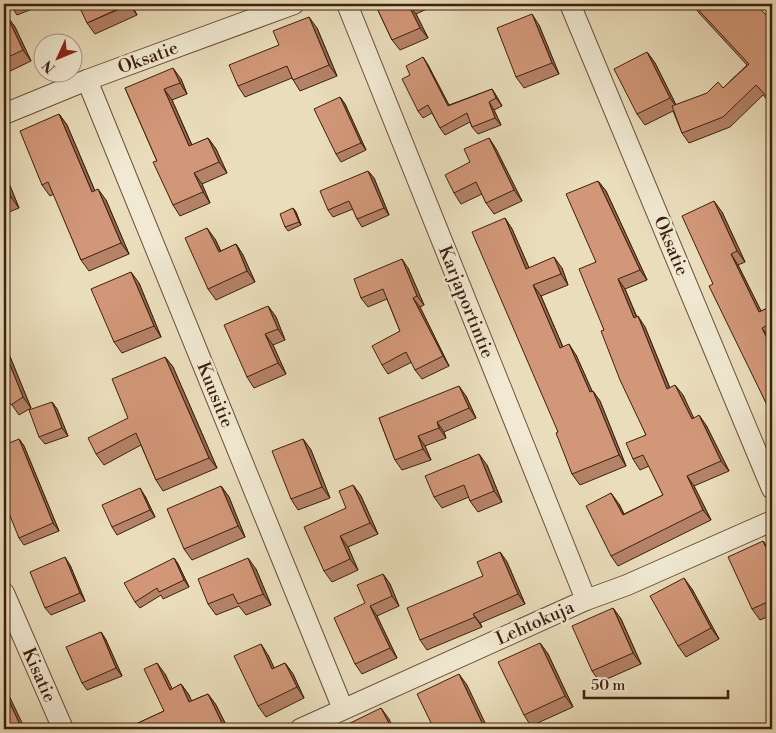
<svg xmlns="http://www.w3.org/2000/svg" width="776" height="733" font-family="'Libre Bodoni',serif">
<style>
.lines{fill:none;stroke-linecap:round;stroke-linejoin:round}
.minor-casing{stroke:#694f38;stroke-width:22}
.minor{stroke:#f1e9d3;stroke-width:20}
.wall{fill:#b48267;stroke:#3e200d}
.shaded-wall{fill:#926a54;stroke:#3e200d}
.building{fill:#d19778;stroke:#3e200d}
.labels{text-anchor:middle;dominant-baseline:central;stroke-width:5;stroke-linejoin:round;paint-order:stroke}
.street-label{font-size:18px;fill:#3e200d;stroke:#f1e9d3}
</style>
<rect width="100%" height="100%" fill="#eaddbb"/>
<filter id="stains"><feTurbulence type="fractalNoise" baseFrequency=".004" numOctaves="4"/><feColorMatrix values="0 0 0 0 .2 0 0 0 0 .09 0 0 0 0 .02 0 0 0 .5 -.17"/></filter>
<radialGradient id="worn" r=".72"><stop offset=".6" stop-color="#630" stop-opacity="0"/><stop offset="1" stop-color="#630" stop-opacity=".3"/></radialGradient>
<g class="lines">
<defs>
<g id="minor">
<path d="M347,4l239,596"/>
<path d="M570,4l202,485"/>
<path d="M87,80l256,629"/>
<path d="M4,114l83,-34 207,-76"/>
<path d="M4,593l59,136"/>
<path d="M300,729l286,-129 41,-15 145,-64"/>
</g>
</defs>
<use href="#minor" class="minor-casing"/>
<use href="#minor" class="minor"/>
</g>
<g class="wall">
<path d="M10,4h29l1,2 -23,9 -5,-8z"/>
<path d="M131,4l6,11 -42,19 -8,-11z"/>
<path d="M375,4h63l-22,10 12,24 -28,12 -8,-10z"/>
<path d="M693,4l79,18v83l-9,-10 -33,32 -41,16 -7,-10 -9,-22 -28,14 -8,-11 10,-62 8,11 21,42 47,-17 24,-23 -48,-52z"/>
<path d="M7,16l8,11 16,34 -27,13v-56z"/>
<path d="M539,25l20,49 -35,14 -8,-11z"/>
<path d="M317,28l20,48 -37,15 -8,-13 -47,19 -7,-11 41,-41z"/>
<path d="M423,57l5,8 21,40 43,-16 5,8 5,9 -8,4 7,15 -23,9 -6,-7 -2,-5 -25,13 -5,-7 -8,-15 -9,5 -5,-7 -8,-36z"/>
<path d="M181,79l6,15 -15,6 20,45 16,-7 8,11 11,24 -25,11 8,19 -30,13 -7,-11 -16,-44 -32,-73z"/>
<path d="M340,97l5,7 21,46 -25,12 -5,-8z"/>
<path d="M59,114l8,11 28,66 11,9 23,54 -40,17 -8,-11 -27,-66 -4,2 -8,-11z"/>
<path d="M489,138l7,11 26,52 -28,13 -8,-11 -4,-9 -21,10 -7,-11 16,-31z"/>
<path d="M4,171l15,37 -15,6z"/>
<path d="M368,171l6,7 15,37 -27,12 -5,-8 -4,-10 -20,8 -5,-7z"/>
<path d="M598,181l8,10 41,89 -22,9 12,28 8,10 25,61 13,7 10,23 13,7 23,46 -35,15 17,34 -93,46 -7,-10 8,-52 5,10 39,-19 -14,-29 -9,4 -7,-11 13,-24 -42,-105 -8,-68z"/>
<path d="M293,208l3,4 5,13 -13,6 -3,-4z"/>
<path d="M722,212l23,50 -7,3 23,46 11,-5v32l-2,1 2,5v69l-5,-8 -54,-121z"/>
<path d="M505,218l7,11 17,39h33l6,17 -27,11 22,51 13,8 16,36 8,10 26,65 -46,19 -8,-11 -14,-42z"/>
<path d="M215,239l6,12 15,-7 7,11 12,27 -39,18 -8,-11z"/>
<path d="M408,268l16,37 -4,2 29,59 -27,13 -7,-9 -3,-8 -24,12 -6,-9 18,-34 -13,-32 -19,8 -7,-9z"/>
<path d="M139,283l22,54 -39,16 -8,-11z"/>
<path d="M268,306l8,11 9,23 -12,5 13,29 -32,14 -7,-11z"/>
<path d="M4,342l27,66 -12,7 -15,-22z"/>
<path d="M165,357l8,10 44,101 -54,23 -7,-11 -15,-35 -37,20 -8,-11 32,-36z"/>
<path d="M466,396l10,22 -32,14 2,6 -21,8 6,14 -29,10 -7,-10 -16,-42z"/>
<path d="M52,402l5,7 11,27 -23,8 -6,-7z"/>
<path d="M19,439l5,7 35,85 -35,14 -5,-7z"/>
<path d="M303,439l8,11 19,48 -32,12 -7,-11z"/>
<path d="M487,465l15,37 -24,10 -8,-11 -1,-4 -27,11 -8,-11z"/>
<path d="M353,485l8,11 17,38 -30,13 10,23 -26,12 -8,-11 22,-63z"/>
<path d="M221,486l8,11 16,40 -53,23 -8,-11z"/>
<path d="M145,496l10,21 -38,18 -5,-8z"/>
<path d="M763,541l9,14v60l-12,5 -8,-11z"/>
<path d="M500,552l7,10 18,42 -45,19 2,4 -55,23 -7,-10 63,-64z"/>
<path d="M174,558l4,6 11,23 -26,12 -2,-4 -21,13 -5,-6z"/>
<path d="M70,565l15,36 -34,14 -6,-7z"/>
<path d="M256,569l15,36 -25,10 -7,-9 -23,9 -8,-11z"/>
<path d="M383,574l7,10 9,22 -22,10 20,42 -35,16 -7,-10 10,-61z"/>
<path d="M692,589l27,50 -33,18 -8,-11z"/>
<path d="M613,608l8,11 20,45 -41,18 -8,-11z"/>
<path d="M101,632l5,8 16,36 -35,14 -5,-7z"/>
<path d="M540,643l8,11 25,53 -42,19 -7,-11z"/>
<path d="M268,655l6,13 11,-5 8,11 11,24 -38,19 -8,-11z"/>
<path d="M4,672l3,7 -3,2z"/>
<path d="M165,674l7,15 9,-5 8,11 2,6 17,-7 8,11 12,24h-103l39,-18z"/>
</g>
<g class="shaded-wall">
<path d="M129,4h2l6,11z"/>
<path d="M408,4l8,10 12,24 -8,-10z"/>
<path d="M532,14l7,11 20,49 -7,-11z"/>
<path d="M7,16l8,11 16,34 -8,-11z"/>
<path d="M309,17l8,11 20,48 -8,-11z"/>
<path d="M647,52l8,11 23,46 -8,-11z"/>
<path d="M423,57l5,8 25,48 -5,-7z"/>
<path d="M173,68l8,11 6,15 -7,-11z"/>
<path d="M164,89l8,11 25,57 -8,-11z"/>
<path d="M492,89l5,8 5,9 -6,-8z"/>
<path d="M340,97l5,7 21,46 -5,-7z"/>
<path d="M489,102l5,8 7,15 -6,-7z"/>
<path d="M59,114l8,11 33,78 -8,-11z"/>
<path d="M208,138l8,11 11,24 -8,-11z"/>
<path d="M489,138l7,11 26,52 -8,-11z"/>
<path d="M4,171l15,37 -8,-11 -7,-18z"/>
<path d="M368,171l6,7 15,37 -5,-7z"/>
<path d="M194,173l8,11 8,19 -7,-11z"/>
<path d="M598,181l8,10 41,89 -7,-10z"/>
<path d="M98,189l8,11 23,54 -8,-11z"/>
<path d="M714,201l8,11 23,50 -8,-11z"/>
<path d="M293,208l3,4 5,13 -2,-3z"/>
<path d="M505,218l7,11 22,50 -8,-10z"/>
<path d="M207,228l8,11 11,24 -7,-11z"/>
<path d="M236,244l7,11 12,27 -8,-11z"/>
<path d="M731,254l7,11 29,58 -8,-11z"/>
<path d="M554,257l8,11 6,17 -7,-11z"/>
<path d="M402,259l6,9 16,37 -7,-9z"/>
<path d="M131,272l8,11 22,54 -7,-11z"/>
<path d="M618,279l7,10 16,39 -7,-10z"/>
<path d="M533,285l8,11 27,63 -8,-11z"/>
<path d="M413,298l7,9 29,59 -6,-10z"/>
<path d="M268,306l8,11 9,23 -7,-11z"/>
<path d="M638,316l7,11 29,72 -7,-10z"/>
<path d="M762,328l8,11 2,5v5z"/>
<path d="M265,334l8,11 13,29 -8,-11z"/>
<path d="M4,342l27,66 -8,-11 -19,-47z"/>
<path d="M569,344l7,11 21,47 -7,-10z"/>
<path d="M165,357l8,10 44,101 -8,-10z"/>
<path d="M675,385l8,10 16,34 -7,-10z"/>
<path d="M459,386l7,10 10,22 -7,-10z"/>
<path d="M593,391l7,10 26,65 -7,-11z"/>
<path d="M52,402l5,7 11,27 -6,-8z"/>
<path d="M699,415l7,10 23,46 -8,-10z"/>
<path d="M437,422l7,10 2,6 -7,-10z"/>
<path d="M418,436l7,10 6,14 -8,-11z"/>
<path d="M19,439l5,7 35,85 -6,-8z"/>
<path d="M303,439l8,11 19,48 -8,-11z"/>
<path d="M479,454l8,11 15,37 -8,-11z"/>
<path d="M687,476l7,10 17,34 -8,-10z"/>
<path d="M353,485l8,11 17,38 -8,-11z"/>
<path d="M221,486l8,11 16,40 -7,-11z"/>
<path d="M140,488l5,8 10,21 -5,-7z"/>
<path d="M611,493l8,11 11,22 -7,-11z"/>
<path d="M340,536l8,11 10,23 -8,-11z"/>
<path d="M763,541l8,11 1,3v6z"/>
<path d="M500,552l7,10 18,42 -7,-10z"/>
<path d="M65,557l5,8 15,36 -5,-8z"/>
<path d="M174,558l4,6 11,23 -5,-7z"/>
<path d="M248,558l8,11 15,36 -8,-11z"/>
<path d="M383,574l7,10 9,22 -7,-10z"/>
<path d="M684,578l8,11 27,50 -8,-11z"/>
<path d="M370,606l7,10 20,42 -7,-10z"/>
<path d="M613,608l8,11 20,45 -8,-11z"/>
<path d="M473,614l7,9 2,4 -7,-10z"/>
<path d="M101,632l5,8 16,36 -6,-8z"/>
<path d="M540,643l8,11 25,53 -8,-11z"/>
<path d="M261,644l7,11 12,25 -8,-11z"/>
<path d="M157,663l8,11 13,27 -8,-11z"/>
<path d="M285,663l8,11 11,24 -7,-11z"/>
<path d="M459,674l8,11 21,44h-2l-2,-2z"/>
<path d="M181,684l8,11 8,18 -8,-11z"/>
<path d="M4,685l21,44h-2l-2,-2 -17,-37z"/>
<path d="M208,694l8,11 12,24h-1l-5,-6z"/>
<path d="M381,708l8,11 5,10h-2z"/>
</g>
<g class="building">
<path d="M10,4h10l-8,3z"/>
<path d="M78,4h51l-42,19z"/>
<path d="M375,4h34h-1l12,24 -28,12z"/>
<path d="M693,4h63l16,18v80l-16,-17 -33,32 -41,16 -10,-27 35,-13 11,-11 5,6 26,-24z"/>
<path d="M532,14l20,49 -36,14 -19,-49z"/>
<path d="M7,16l16,34 -19,9v-41z"/>
<path d="M309,17l20,48 -36,15 -6,-14 -49,20 -9,-21 50,-20 -6,-14z"/>
<path d="M647,52l23,46 -33,16 -23,-45z"/>
<path d="M423,57l25,49 44,-17 4,9 -7,4 6,16 -23,9 -5,-14 -27,15 -12,-23 -10,6 -16,-32 8,-4 -4,-9z"/>
<path d="M173,68l7,15 -16,6 25,57 19,-8 11,24 -25,11 9,19 -30,13 -20,-43 4,-1 -32,-73z"/>
<path d="M340,97l21,46 -25,11 -22,-45z"/>
<path d="M59,114l33,78 6,-3 23,54 -40,17 -33,-78 -6,3 -22,-54z"/>
<path d="M489,138l25,52 -28,13 -10,-21 -22,11 -9,-18 25,-13 -6,-13z"/>
<path d="M368,171l16,37 -27,11 -8,-18 -21,9 -8,-19z"/>
<path d="M4,179l7,18 -7,3z"/>
<path d="M598,181l42,89 -22,9 16,39 4,-2 29,73 8,-4 17,34 7,-4 22,46 -34,15 16,34 -92,46 -25,-50 25,-13 12,22 40,-20 -20,-40 -10,4 -7,-16 20,-8 -26,-55 -19,-49 3,-1 -25,-61 17,-7 -30,-68z"/>
<path d="M714,201l23,50 -6,3 28,58 13,-6v17l-10,5 10,21v62l-2,-7 -3,1 -58,-119 4,-2 -31,-68z"/>
<path d="M293,208l6,14 -14,5 -5,-13z"/>
<path d="M505,218l21,51 28,-12 7,17 -28,11 27,63 9,-4 21,48 3,-1 26,64 -47,19 -16,-41 2,-1 -86,-200z"/>
<path d="M207,228l12,24 17,-8 11,27 -39,18 -23,-51z"/>
<path d="M402,259l15,37 -4,2 30,58 -28,14 -9,-18 -24,13 -10,-19 28,-15 -17,-42 -22,9 -7,-19z"/>
<path d="M131,272l23,54 -40,16 -23,-53z"/>
<path d="M268,306l10,23 -13,5 13,29 -31,14 -23,-52z"/>
<path d="M4,350l19,47 -12,8 -7,-12z"/>
<path d="M165,357l44,101 -53,22 -20,-47 -40,21 -8,-16 40,-20 -16,-39z"/>
<path d="M459,386l10,22 -32,14 2,6 -21,8 5,13 -28,11 -16,-42z"/>
<path d="M52,402l10,26 -23,9 -10,-27z"/>
<path d="M19,439l34,84 -34,15 -15,-37v-56z"/>
<path d="M303,439l19,48 -31,12 -19,-48z"/>
<path d="M479,454l15,37 -24,10 -6,-16 -30,12 -9,-21z"/>
<path d="M353,485l17,38 -30,13 10,23 -26,12 -20,-44 42,-19 -7,-17z"/>
<path d="M221,486l17,40 -54,23 -17,-40z"/>
<path d="M140,488l10,22 -38,17 -10,-22z"/>
<path d="M763,541l9,20v39l-20,9 -24,-52z"/>
<path d="M500,552l18,42 -45,20 2,3 -55,23 -13,-32 76,-32 -6,-14z"/>
<path d="M65,557l15,36 -35,15 -15,-36z"/>
<path d="M174,558l10,22 -25,12 -2,-4 -22,14 -11,-19z"/>
<path d="M248,558l15,36 -25,10 -5,-10 -25,10 -10,-25z"/>
<path d="M383,574l9,22 -22,10 20,42 -35,16 -21,-46 31,-15 -8,-18z"/>
<path d="M684,578l27,50 -33,18 -28,-50z"/>
<path d="M613,608l20,45 -41,18 -20,-45z"/>
<path d="M101,632l15,36 -34,15 -16,-36z"/>
<path d="M540,643l25,53 -41,19 -26,-53z"/>
<path d="M261,644l11,25 13,-6 12,24 -39,19 -24,-50z"/>
<path d="M157,663l13,27 11,-6 8,18 19,-8 14,29 -14,6h-83l39,-18 -20,-42z"/>
<path d="M459,674l25,53 -4,2h-46l-17,-35z"/>
<path d="M4,690l17,37 -5,2h-12z"/>
<path d="M381,708l11,21h-52v-1z"/>
</g>
<g class="labels">
<g class="street-label">
<text transform="translate(148 58) rotate(-20)">Oksatie</text>
<text transform="translate(671 246) rotate(67)">Oksatie</text>
<text transform="translate(466 302) rotate(68)">Karjaportintie</text>
<text transform="translate(215 395) rotate(68)">Kuusitie</text>
<text transform="translate(535 623) rotate(-24)">Lehtokuja</text>
<text transform="translate(39 675) rotate(66)">Kisatie</text>
</g>
</g>
<rect width="776" height="733" fill="none" stroke="#eaddbb" stroke-width="20"/>
<rect x="5" y="5" width="766" height="723" fill="none" stroke="#3e200d" stroke-width="2.5"/>
<rect x="10" y="10" width="756" height="713" fill="none" stroke="#3e200d"/>
<g transform="translate(58 58) rotate(226)"><circle r="24" fill="#f1e9d3" stroke="#a99984"/>
<path d="M0-4L9 19L0 12L-9 19Z" fill="#8f2418"/>
<text y="-8" font-size="14" font-weight="bold" text-anchor="middle" fill="#3e200d">N</text>
</g>
<path d="M584 690v8h144v-8" fill="none" stroke="#3e200d" stroke-width="2.5"/>
<text x="591" y="690" font-size="15" fill="#3e200d" stroke="#f1e9d3" stroke-width="4" paint-order="stroke">50 m</text>
<rect width="100%" height="100%" filter="url(#stains)"/>
<rect width="100%" height="100%" fill="url(#worn)"/>
</svg>
